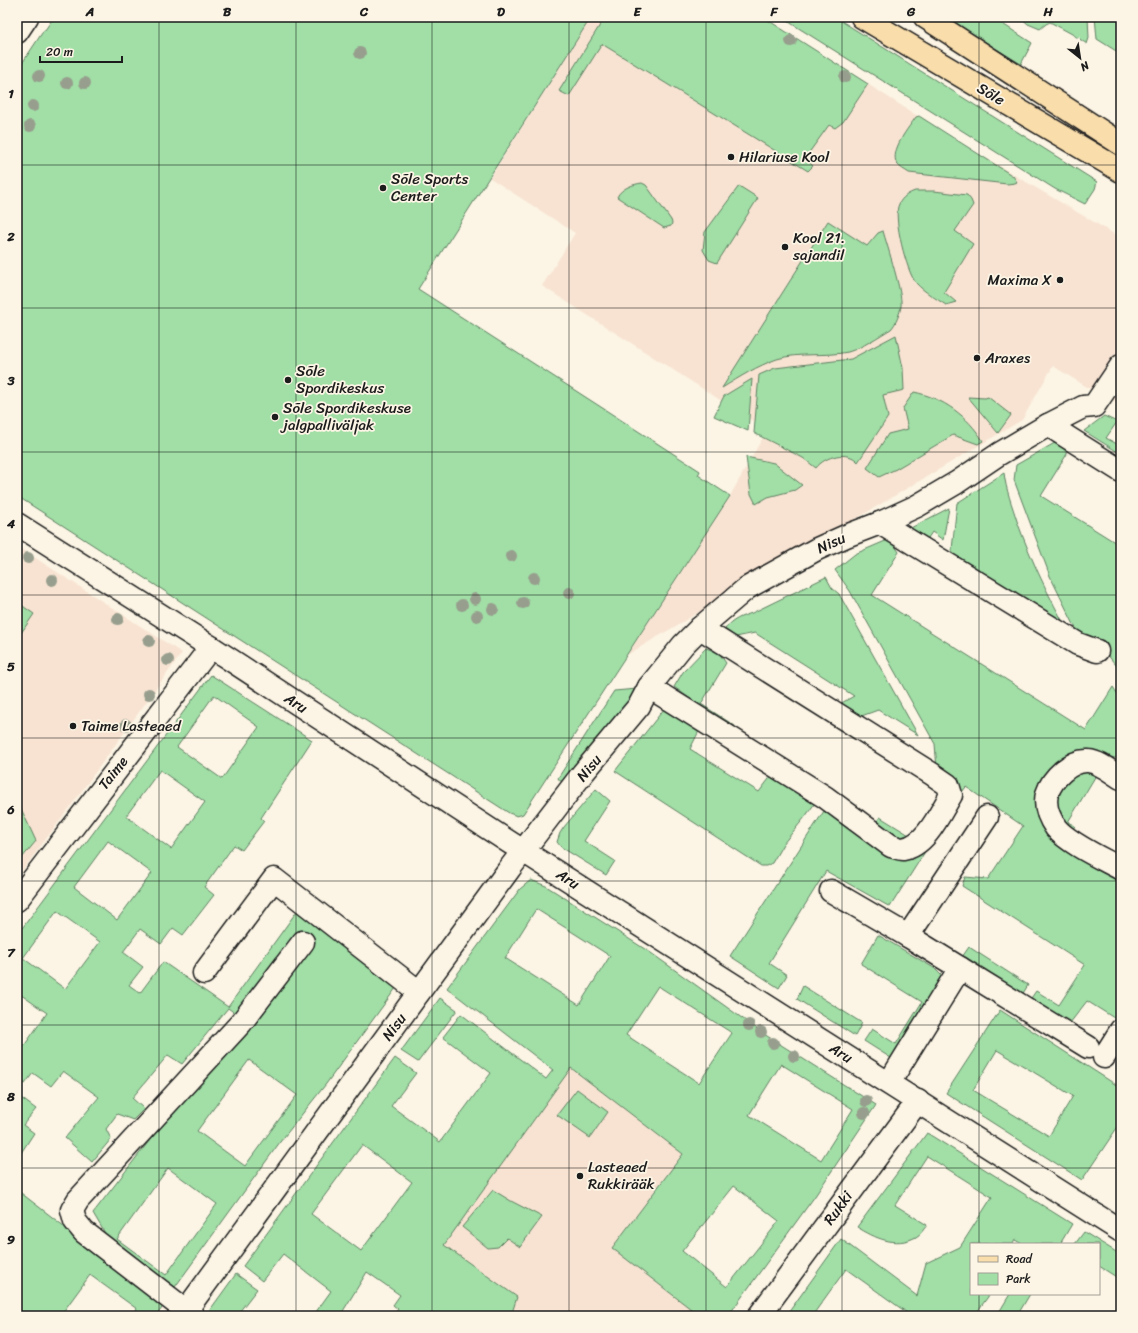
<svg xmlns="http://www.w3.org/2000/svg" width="1138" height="1333" font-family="Sriracha,sans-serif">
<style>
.built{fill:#f8e3d2}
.green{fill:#a1dfa6;stroke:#5e7e61;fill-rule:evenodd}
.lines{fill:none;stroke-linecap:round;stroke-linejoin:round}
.minor-casing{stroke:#1c1c1c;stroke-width:25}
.major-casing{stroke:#1c1c1c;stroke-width:25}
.minor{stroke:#fcf5e5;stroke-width:22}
.major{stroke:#f9ddab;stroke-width:22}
.tree{fill:#979e8d}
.grid{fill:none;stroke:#1c1c1c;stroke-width:1;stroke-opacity:0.55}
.poi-dot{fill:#1c1c1c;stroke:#fcf5e5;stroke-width:1.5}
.labels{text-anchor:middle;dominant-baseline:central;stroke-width:3.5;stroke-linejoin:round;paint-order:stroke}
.street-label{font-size:15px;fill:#1c1c1c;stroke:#fcf5e5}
.poi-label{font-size:15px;fill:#1c1c1c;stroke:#fcf5e5;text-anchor:start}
.neatline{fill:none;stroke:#1c1c1c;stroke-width:1.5}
.grid-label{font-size:13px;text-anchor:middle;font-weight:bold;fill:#1c1c1c}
</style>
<rect width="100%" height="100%" fill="#fcf5e5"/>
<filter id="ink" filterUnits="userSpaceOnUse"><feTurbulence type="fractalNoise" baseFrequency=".025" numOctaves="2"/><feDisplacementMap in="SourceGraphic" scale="8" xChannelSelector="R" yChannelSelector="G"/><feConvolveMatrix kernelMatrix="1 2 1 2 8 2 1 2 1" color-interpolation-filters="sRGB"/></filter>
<g filter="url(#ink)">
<g class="built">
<path d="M587,17h176l189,121 169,100v166l-26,-12 -42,-26 -31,54 -395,235 103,-159 37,-66 -225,-144 33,-53 -85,-55 100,-159z"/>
<path d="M17,546l165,107 -106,146 -57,76 -2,-1z"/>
<path d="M571,1067l112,87 -71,94 88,68h-307z"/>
</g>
<g class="green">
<path d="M54,17h533l3,2 -172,270 282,182 -2,4 32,21 -207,318 -6,2 -8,-3 -492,-317v-425l27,-41h1z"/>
<path d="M605,17h158l105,67 -25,38 -8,6 -6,-3 -21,29 -3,4 8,8 -5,5 -206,-127 -33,52 -10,-5z"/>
<path d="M781,17h54l262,165 -2,7 -10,15 -30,-15z"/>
<path d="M944,17h48l40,26 -11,21z"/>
<path d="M1020,17h68l1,21 -2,6 -15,-10 -22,-12 -4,2 -6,5 -12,-5z"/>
<path d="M1095,17h26v37l-24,-15z"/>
<path d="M919,116l94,60 4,6 -2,1 -8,1 -98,-11c-4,-3 -9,-5 -12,-9 -8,-13 12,-37 19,-47z"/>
<path d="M642,183l4,2 25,35 1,3 -1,3 -7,2 -47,-31c4,-9 17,-13 25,-14z"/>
<path d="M739,186l19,12 -41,65 -8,-3 -6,-10 2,-18z"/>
<path d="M915,191h19l33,4 4,5 2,5 -18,26 18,13 -29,48 12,10 -10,3c-9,-6 -22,-13 -30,-22 -9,-10 -24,-67 -17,-79 3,-7 10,-11 16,-13z"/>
<path d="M828,221l39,25 11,-13 5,-2c4,14 20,63 18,75 -1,7 -5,18 -10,23 -12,7 -29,19 -43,23 -24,5 -48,0 -71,7 -20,7 -37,18 -55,29z"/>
<path d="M896,335l7,33 1,22 -21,5 5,22 -30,45c-10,-12 -33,-6 -42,6l-13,-10 -49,-25 5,-58 16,-7 76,-9z"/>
<path d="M752,379l-4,52 -34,-15 10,-20z"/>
<path d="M914,392c29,6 54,24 69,49l-5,3 -25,-9 -57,34 -17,8 -12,-9 21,-34 20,-5 -5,-21z"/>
<path d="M968,397l17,1 3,-1 23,18 -13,18z"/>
<path d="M1104,416l13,6 -11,16 11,6 4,-7v17l-37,-23z"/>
<path d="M1060,440l7,14 -26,42 80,50v125l-21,-25 -19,-7 -31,-63 -36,-96 2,-15z"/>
<path d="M746,457l28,6 28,22 -7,5 -27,7 -12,7 -5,-10z"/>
<path d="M1004,473c2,17 8,32 13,48 14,39 32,76 52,112l-118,-74 6,-56z"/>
<path d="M949,508l-6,32 -11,-8 -8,12 -19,-13z"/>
<path d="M890,539l9,13 -27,43 214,135 27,-43 8,12v55l-6,4 -19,-4 -51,34 15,52 61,40v127l-7,11 -27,-17 -17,22 -41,-22 7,-10 23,14 26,-40 -123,-79 3,-9 23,2 35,-53 -57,-39 -4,5 -23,-17 -2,-6 -2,-25 -85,-153 -15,-21 20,-16z"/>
<path d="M826,577l6,11 7,6 79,141 -40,-25 -22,8 -20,-12 18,-10 -99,-63 -19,4 -11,-8c7,-9 17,-13 27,-16z"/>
<path d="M17,602l17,12 -17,25z"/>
<path d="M706,648l13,5 7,10 -25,41 34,22 -3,3 -58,-42 9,-15z"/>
<path d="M211,675l101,65 -51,78 3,3 -22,29 -8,-5 -30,42 10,8 -31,40 -10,-7 -12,16 -21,-15 -17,23 20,15 -14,18 11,8 23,-31 65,45 69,-96 99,77 -70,96 -46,58 -105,145 -66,-47 -16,-27 67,-86 87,-105 -19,-14 -46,56 -14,-9 -36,43 12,11 -11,11 -16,-6 -11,15 5,10 -19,23 -27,-24 34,-41 -36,-26 -12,15 -18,-13 -8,11 -8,-6v-22l30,-43 -30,-21v-57zM214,695l45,32 -37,52 -45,-32zM160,770l45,32 -34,47 -45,-33zM108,841l44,32 -35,47 -43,-33zM57,911l43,31 -35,47 -42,-31zM249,1060l48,35 -52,71 -48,-35zM168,1168l49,36 -51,71 -49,-36z"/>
<path d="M637,689l-3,7 -68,85h-6l-2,-3 56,-87z"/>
<path d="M668,704l32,25 -10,20 69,43 13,-17 43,28 -10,14 -22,27 -11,19 -6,3h-5l-146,-95z"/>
<path d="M1092,771l3,6 -27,45 7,4 -5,7 -8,-9 -8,-22 6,-17 13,-13z"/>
<path d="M596,789l14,12 -26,40 31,20 -9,14 -45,-28 -4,-5 3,-9 4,-6z"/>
<path d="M17,800l19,41 -19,23z"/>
<path d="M824,811l62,42 49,-17 -45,71 -64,-36 -57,92 18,12 -8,13 -49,-32z"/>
<path d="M880,817l34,21 -10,4 -32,-14z"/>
<path d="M531,880l15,6 33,21 72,46 116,83 109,69 -61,91 -87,120h-28l-88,-68 71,-94 -112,-86 -127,177 73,52 -6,19h-118l5,-7 -5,-4 7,-10 -33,-23 -27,44h-27l18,-25 -48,-37 -21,27 -19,-15 152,-208 21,15 -25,33 49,36 51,-69 -48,-36 18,-23 85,65 7,-9 -106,-82 73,-99zM536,909l74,47 -31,49 -74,-47zM658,986l74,47 -33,50 -73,-48zM781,1064l72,45 -32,51 -72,-45zM362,1145l50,37 -51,69 -50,-37zM734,1186l45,35 -52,66 -45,-36z"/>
<path d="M878,935l56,33 8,8v6l-48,78 -30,-19 8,-12 24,15 26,-42 -61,-38z"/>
<path d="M969,947l59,38 -6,10 -60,-38z"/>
<path d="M803,986l59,37 -7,13 -58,-37z"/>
<path d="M440,998l17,12 -39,52 -17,-11z"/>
<path d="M1000,1010l121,78v34l-39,58 -136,-87zM997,1050l76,46 -24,40 -76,-46z"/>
<path d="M577,1089l31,23 -18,26 -33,-23z"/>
<path d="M17,1095l19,14 -13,16 11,8 -17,26z"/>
<path d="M927,1133l145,91 -12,20h-38l-7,-4 -2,4h-42v50h19l-16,22h-71l3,-4 -60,-43 -34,47h-26l55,-77 76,57 9,-33 34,-16 32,-50 -65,-41 -32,49 32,20c-3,4 -7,10 -11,12 -21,11 -41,1 -59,-10z"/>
<path d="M17,1190l148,114 -9,12h-24l5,-7 -47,-34 -30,41h-43z"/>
<path d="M493,1190l18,11 31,16 -22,30 -13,-9 -9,9 -10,1 -26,-21z"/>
<path d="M1084,1232l37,23v25l-22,-14v-22h-24z"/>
<path d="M236,1274l21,15 -21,27h-27l-2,-2z"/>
<path d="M1010,1294h20l-13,22h-17l-2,-2z"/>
</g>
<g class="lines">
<defs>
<g id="minor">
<path d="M17,32l10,-15"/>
<path d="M1048,425l73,46"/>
<path d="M880,523l198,121 19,7"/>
<path d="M17,524l194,123 298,195 201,128 411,261"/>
<path d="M649,687l176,110 66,49c4,1 8,3 12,3 23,-3 37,-36 48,-54l-3,-10 -16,-11 -232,-146"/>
<path d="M1121,778c-10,-6 -21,-16 -33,-17 -17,-1 -36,17 -41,33 -3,12 2,24 9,34 12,15 47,31 65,41"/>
<path d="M831,891l77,45"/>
<path d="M17,900l194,-253"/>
<path d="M960,968l128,79"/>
<path d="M204,973l70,-94 145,113"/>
<path d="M1104,1057l17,-27"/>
<path d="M889,1083l71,-115 -52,-32 79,-119"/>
<path d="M182,1316l328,-448 73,-95 56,-67 10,-19 34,-42 17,-17 47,-40 70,-39 29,-13 34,-13 37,-17 39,-23 43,-29 49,-29 35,-18 11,-1 27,-40"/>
<path d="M193,1316l-109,-84 -9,-11 -3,-11 6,-10 163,-177 62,-81"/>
<path d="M759,1316l159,-215"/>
</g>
<g id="major">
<path d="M862,17l259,154"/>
<path d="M925,17l196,127"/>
</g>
</defs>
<use href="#minor" class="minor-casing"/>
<use href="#major" class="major-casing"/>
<use href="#minor" class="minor"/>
<use href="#major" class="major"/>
</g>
<g class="tree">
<circle cx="791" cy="41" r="6"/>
<circle cx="360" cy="53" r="6"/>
<circle cx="39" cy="76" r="6"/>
<circle cx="845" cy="77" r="6"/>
<circle cx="67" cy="83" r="6"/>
<circle cx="85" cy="83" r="6"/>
<circle cx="33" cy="106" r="6"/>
<circle cx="30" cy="126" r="6"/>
<circle cx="511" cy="556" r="6"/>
<circle cx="28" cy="558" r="6"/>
<circle cx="534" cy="578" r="6"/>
<circle cx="52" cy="580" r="6"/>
<circle cx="569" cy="593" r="6"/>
<circle cx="475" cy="599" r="6"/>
<circle cx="523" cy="603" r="6"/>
<circle cx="462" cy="605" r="6"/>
<circle cx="493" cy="609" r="6"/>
<circle cx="477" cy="616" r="6"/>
<circle cx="118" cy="619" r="6"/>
<circle cx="149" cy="641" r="6"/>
<circle cx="168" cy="660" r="6"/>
<circle cx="149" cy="694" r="6"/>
<circle cx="126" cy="725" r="6"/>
<circle cx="749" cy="1025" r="6"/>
<circle cx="761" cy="1032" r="6"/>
<circle cx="773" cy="1043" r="6"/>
<circle cx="794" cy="1056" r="6"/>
<circle cx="866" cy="1101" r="6"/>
<circle cx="864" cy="1113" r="6"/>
</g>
</g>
<path class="grid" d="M159,17v1299M296,17v1299M432,17v1299M569,17v1299M706,17v1299M842,17v1299M979,17v1227M17,165h1104M17,308h1104M17,452h1104M17,595h1104M17,738h1104M17,881h1104M17,1025h1104M17,1168h1104M979,1294v22"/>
<g class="poi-dot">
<circle cx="731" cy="157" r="4"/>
<circle cx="383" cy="188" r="4"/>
<circle cx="785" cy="247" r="4"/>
<circle cx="1060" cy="280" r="4"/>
<circle cx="977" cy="358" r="4"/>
<circle cx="288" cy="380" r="4"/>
<circle cx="275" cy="417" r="4"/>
<circle cx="73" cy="726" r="4"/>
<circle cx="580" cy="1176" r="4"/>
</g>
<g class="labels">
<g class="street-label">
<text transform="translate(991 94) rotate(31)">Sõle</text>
<text transform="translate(831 543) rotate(-25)">Nisu</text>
<text transform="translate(296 703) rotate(33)">Aru</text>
<text transform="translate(589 768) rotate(-51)">Nisu</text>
<text transform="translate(113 773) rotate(-52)">Taime</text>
<text transform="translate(568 879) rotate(33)">Aru</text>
<text transform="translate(394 1027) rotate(-54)">Nisu</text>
<text transform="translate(841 1053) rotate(32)">Aru</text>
<text transform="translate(838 1208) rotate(-54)">Rukki</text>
</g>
<g class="poi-label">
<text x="739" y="157">Hilariuse Kool</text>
<text x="391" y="179">Sõle Sports<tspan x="391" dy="17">Center</tspan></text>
<text x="793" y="238">Kool 21.<tspan x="793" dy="17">sajandil</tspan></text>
<text x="1052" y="280" text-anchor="end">Maxima X</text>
<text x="985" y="358">Araxes</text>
<text x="296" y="371">Sõle<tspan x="296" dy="17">Spordikeskus</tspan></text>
<text x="283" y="408">Sõle Spordikeskuse<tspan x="283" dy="17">jalgpalliväljak</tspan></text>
<text x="81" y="726">Taime Lasteaed</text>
<text x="588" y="1167">Lasteaed<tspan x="588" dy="17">Rukkirääk</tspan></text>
</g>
</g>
<rect width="1138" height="1333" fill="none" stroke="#fcf5e5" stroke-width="44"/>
<rect x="970" y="1243" width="130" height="52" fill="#fcf5e5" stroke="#a29e95"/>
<rect x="978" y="1256" width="20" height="6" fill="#f9ddab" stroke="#a29e95"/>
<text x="1006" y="1263" font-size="12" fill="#1c1c1c">Road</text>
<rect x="978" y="1273" width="20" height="12" fill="#a1dfa6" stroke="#a29e95"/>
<text x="1006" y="1283" font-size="12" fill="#1c1c1c">Park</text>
<g transform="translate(1080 58) rotate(150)" stroke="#fcf5e5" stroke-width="3" paint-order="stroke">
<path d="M0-3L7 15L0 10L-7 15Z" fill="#1c1c1c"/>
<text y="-6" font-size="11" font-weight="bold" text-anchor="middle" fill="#1c1c1c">N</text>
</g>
<path d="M40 56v6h82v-6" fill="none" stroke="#1c1c1c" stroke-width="2"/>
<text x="46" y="56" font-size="12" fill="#1c1c1c" stroke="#fcf5e5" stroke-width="3" paint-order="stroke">20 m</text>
<rect x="22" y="22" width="1094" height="1289" class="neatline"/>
<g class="grid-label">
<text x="90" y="16">A</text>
<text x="227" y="16">B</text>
<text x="364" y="16">C</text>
<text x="501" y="16">D</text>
<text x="637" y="16">E</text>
<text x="774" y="16">F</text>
<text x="911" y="16">G</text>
<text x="1048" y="16">H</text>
<text x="11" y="98">1</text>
<text x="11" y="241">2</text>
<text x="11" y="385">3</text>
<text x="11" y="528">4</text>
<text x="11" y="671">5</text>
<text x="11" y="814">6</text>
<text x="11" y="957">7</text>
<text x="11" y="1101">8</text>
<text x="11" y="1244">9</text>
</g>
</svg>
